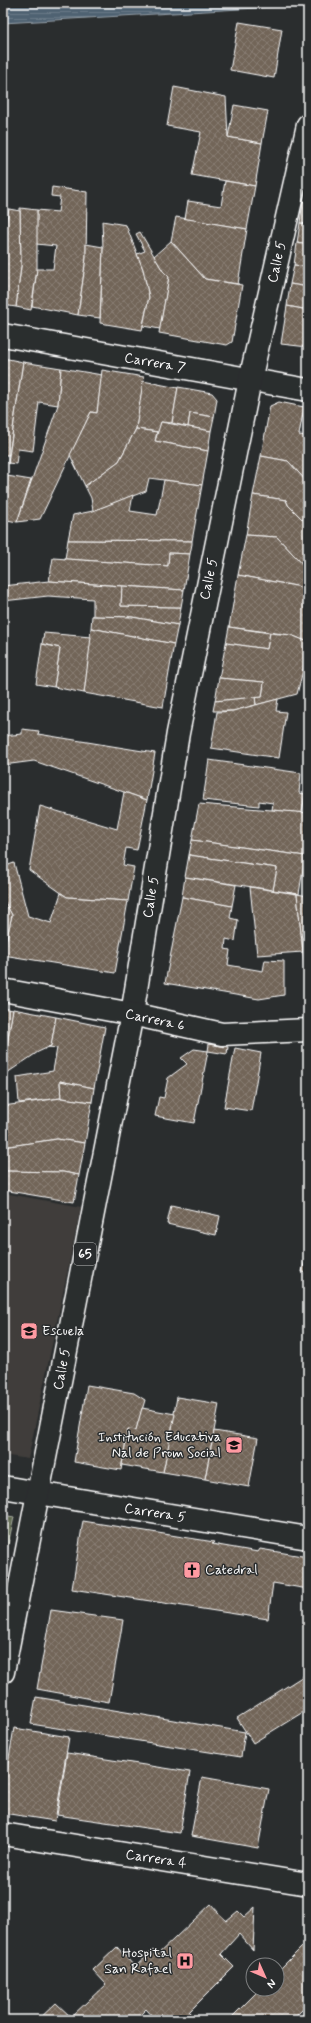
<svg xmlns="http://www.w3.org/2000/svg" width="311" height="2023" font-family="Mynerve,sans-serif">
<style>
.built{fill:#403e3b}
.park{fill:url(#park-dots);stroke:#afb4a7}
.water{fill:url(#water-rules);stroke:#96a1aa}
.building{fill:url(#building-cross-hatch);stroke:#fff}
.lines{fill:none;stroke-linecap:round;stroke-linejoin:round}
.minor-casing{stroke:#fff;stroke-width:25}
.major-casing{stroke:#fff;stroke-width:25}
.minor{stroke:#2a2d2e;stroke-width:22}
.major{stroke:#2a2d2e;stroke-width:22}
.labels{text-anchor:middle;dominant-baseline:central;stroke-width:3;stroke-linejoin:round;paint-order:stroke}
.shield{fill:#2a2d2e;stroke:#bfc0c0;stroke-width:1}
.shield-label{font-size:13px;font-weight:bold;fill:#fff}
.street-label{font-size:14px;fill:#fff;stroke:#2a2d2e}
.poi-label{font-size:14px;fill:#fff;stroke:#2a2d2e;text-anchor:start}
</style>
<defs>
<pattern id="park-dots" width="8" height="8" patternUnits="userSpaceOnUse"><rect width="8" height="8" fill="#5f684f"/><path d="M2 2h.1M6 6h.1" fill="none" stroke="#777f69" stroke-width="1.8" stroke-linecap="round"/></pattern>
<pattern id="water-rules" width="6" height="5" patternUnits="userSpaceOnUse"><rect width="6" height="5" fill="#506272"/><path d="M0 2.5h6" fill="none" stroke="#6a7a87"/></pattern>
<pattern id="building-cross-hatch" width="8" height="8" patternUnits="userSpaceOnUse"><rect width="8" height="8" fill="#726559"/><path d="M0 0l8 8M0 8l8-8" fill="none" stroke="#877c72"/></pattern>
</defs>
<rect width="100%" height="100%" fill="#2a2d2e"/>
<filter id="ink" filterUnits="userSpaceOnUse"><feTurbulence type="fractalNoise" baseFrequency=".025" numOctaves="2"/><feDisplacementMap in="SourceGraphic" scale="8" xChannelSelector="R" yChannelSelector="G"/><feConvolveMatrix kernelMatrix="1 2 1 2 8 2 1 2 1" color-interpolation-filters="sRGB"/></filter>
<g filter="url(#ink)">
<path class="built" d="M3,1193l78,14 -53,252 -25,-4z"/>
<path class="park" d="M3,1515l11,2 -11,50z"/>
<path class="water" d="M3,3h305v2l-305,18z"/>
<g class="building">
<path d="M239,22l43,7 -8,49 -44,-8z"/>
<path d="M174,87l52,10 2,40 34,6 -7,43 -63,-11 9,-43 -34,-6z"/>
<path d="M234,105l34,6 -6,32 -34,-6z"/>
<path d="M225,181l30,5 -8,43 -62,-10 3,-18 33,5z"/>
<path d="M52,187l35,5 -1,66 -8,57 -46,-9 5,-37h16l3,-23 -20,-2 1,-34 21,2 2,-15 -9,-1z"/>
<path d="M303,201l5,1v22l-8,-1z"/>
<path d="M20,208l17,2v59l-6,41 -15,-3 5,-41z"/>
<path d="M9,209l11,2 1,55 -5,41 -13,-2v-82l3,1z"/>
<path d="M176,217l71,12 -9,55 -33,-5 -34,-38z"/>
<path d="M102,221l24,4 17,44 6,28 -7,33 -42,-7 3,-76z"/>
<path d="M300,223l8,1v21l-11,-2z"/>
<path d="M140,232l23,39 6,6 -9,52 -17,-3 6,-29 -6,-28 -6,-15 8,-3 -9,-17z"/>
<path d="M171,241l34,38 37,6 -10,57 -5,3 -6,-1 -62,-11 10,-56 -6,-6 -9,-15z"/>
<path d="M297,243l11,2v22l-14,-2z"/>
<path d="M86,244l17,3 -3,71 -22,-3 8,-57z"/>
<path d="M294,265l14,2v20l-18,-3z"/>
<path d="M290,284l18,3v23l-21,-4z"/>
<path d="M287,306l21,4v37l-27,-3z"/>
<path d="M3,358l20,4 -14,93h-6z"/>
<path d="M23,362l38,6 -3,37 -19,-3 -6,49 -15,-2 -2,15 -8,-1z"/>
<path d="M61,368l41,7 -5,38 -6,-1 -51,107 -23,3 41,-117z"/>
<path d="M102,370l42,7 -8,52 -17,32 -34,25 -15,-31 21,-43 6,1z"/>
<path d="M143,381l35,7 -6,35 -11,-1 -2,10 -23,-3z"/>
<path d="M178,387l34,6 5,6 -3,18 -24,-4 -2,14 -16,-4z"/>
<path d="M279,402l25,5 -5,28 9,1v47l-20,-22 -27,-5 9,-50z"/>
<path d="M190,413l24,4 -3,14 -23,-4z"/>
<path d="M161,422l50,9 -3,20 -53,-10z"/>
<path d="M136,429l21,3 -2,9 53,10 -6,34 -53,-7 -3,13 -53,20 -2,-13 -6,-12 34,-25z"/>
<path d="M261,456l27,5 20,22v42l-20,-20 -2,-5 -33,-5z"/>
<path d="M7,476l24,4 -14,42 -14,-3v-15z"/>
<path d="M164,480l38,5 -10,56 -124,-1 5,-25 20,-4 40,-16 -3,16 27,4z"/>
<path d="M253,495l33,5 2,5 20,20v45l-31,-33 -31,-2z"/>
<path d="M246,535l31,2 31,33v21l-6,-1 -1,-3 -63,-12z"/>
<path d="M68,540l124,1v3l-2,10 -21,-1 -1,13 -103,-7z"/>
<path d="M169,553l21,1 -6,36 -135,-9 4,-23 115,8z"/>
<path d="M238,575l63,12 1,3 6,1v51l-17,-7 -62,-8z"/>
<path d="M49,581l73,5 -1,20 60,1 -3,18 -46,-8 -39,-1v-17l-45,-3 -45,5v-15z"/>
<path d="M122,586l62,4 -3,17 -60,-1z"/>
<path d="M92,616l40,1 46,8 -4,19 -83,-16z"/>
<path d="M229,627l41,6 -3,16 -41,-6z"/>
<path d="M91,628l83,16 -11,63 -79,-14z"/>
<path d="M44,633l47,4 -7,56 -30,-6 6,-39 -18,-4z"/>
<path d="M270,633l21,2 17,7v9l-11,43 -41,11 -1,-8h7l2,-15 -45,-4 7,-35 41,6z"/>
<path d="M42,644l18,4 -6,39 -18,-3z"/>
<path d="M219,678l45,4 -2,15 -47,4z"/>
<path d="M255,697l1,8 -23,6h-20l2,-10z"/>
<path d="M278,699l-2,12 10,1 -7,46 -68,-10 6,-36 16,-1z"/>
<path d="M22,729l17,2 -1,3 117,19 -8,47 -113,-39 -31,4v-29l19,-2z"/>
<path d="M209,760l92,13 -2,20 6,1 -3,19 -30,-3 1,-7 -14,-2v5l-56,-6z"/>
<path d="M124,792l23,8 -10,50 -11,-2 -3,17 11,2 -6,34 -61,-4 -38,-27 11,-64 77,23z"/>
<path d="M199,804l109,9v21h-2l-1,22 -113,-16z"/>
<path d="M192,840l113,16 -6,38 -26,-4 4,-22 -88,-13z"/>
<path d="M189,855l88,13 -4,22 -88,-13z"/>
<path d="M14,863l14,53 23,7 10,-30 6,4 61,4 -13,72 -112,-18 9,-40 -9,-16v-32z"/>
<path d="M185,877l51,8 -4,21 -50,-9z"/>
<path d="M250,887l47,7 6,58 -46,3z"/>
<path d="M297,894l11,2v85h-2z"/>
<path d="M182,897l50,9 -2,12 8,2 -3,21 -9,-2 -1,10 5,1 -2,15 35,6 2,-11 19,1v34l-25,4 -94,-16z"/>
<path d="M3,899l9,16 -9,40z"/>
<path d="M3,1008l10,2 -10,58z"/>
<path d="M13,1009l43,8 -5,29 -13,6 -34,23 -1,-6z"/>
<path d="M56,1017l49,10 -11,61 -34,-7 1,17 -42,5 -2,-26 36,-6 4,-23 -9,-1 3,-1z"/>
<path d="M209,1044l19,3 -1,7 -19,-3z"/>
<path d="M235,1048l26,5 -10,58 -27,-4z"/>
<path d="M194,1049l14,2 -14,72 -39,-7 4,-19 5,1 4,-20 19,-14 -6,-6z"/>
<path d="M60,1081l34,7 -2,14 -31,-4z"/>
<path d="M61,1098l31,4 -7,41 -28,-4 -54,8v-41z"/>
<path d="M57,1139l28,4 -6,32 -16,-3 -60,-1v-24z"/>
<path d="M3,1171l60,1 16,3 -5,27 -71,-12z"/>
<path d="M171,1205l49,11 -4,19 -49,-11z"/>
<path d="M308,1246v27l-6,-1z"/>
<path d="M87,1385l47,8 11,7 -9,30 -8,-1 -7,41 -47,-8z"/>
<path d="M177,1397l42,7 -14,75 -42,-7z"/>
<path d="M142,1408l33,6 -12,58 -41,-7 6,-36 8,1z"/>
<path d="M214,1431l44,7 -9,49 -44,-8z"/>
<path d="M83,1521l131,21 -2,2 46,8 2,-3 48,8v32l-35,-6 -5,36 -196,-30z"/>
<path d="M51,1610l72,10 -14,82 -72,-13z"/>
<path d="M308,1673v36l-55,34 -16,-25z"/>
<path d="M36,1697l209,35 -4,25 -210,-33z"/>
<path d="M14,1728l55,9 -14,84 -52,-8v-19z"/>
<path d="M67,1753l123,19 -10,61 -123,-18z"/>
<path d="M202,1777l67,12 -11,59 -67,-12z"/>
<path d="M211,1904l15,17 12,-10 6,6 11,-10 -2,43 -14,-16 -18,20 13,13 -45,45 8,8h-41l-10,-11 -11,11h-97l18,-17 15,14 35,-33 -13,-14 24,-23 18,20 18,-17 4,5z"/>
<path d="M308,1941v63l-16,16h-63l31,-31h17v-17z"/>
</g>
<g class="lines">
<defs>
<g id="minor">
<path d="M3,335l305,55"/>
<path d="M132,1014l46,-281 72,-353 58,-255"/>
<path d="M3,1487l35,6"/>
<path d="M3,1834l305,50"/>
</g>
<g id="major">
<path d="M3,990l129,24 90,20 86,-4"/>
<path d="M38,1493l270,45"/>
<path d="M3,1672l129,-658"/>
</g>
</defs>
<use href="#minor" class="minor-casing"/>
<use href="#major" class="major-casing"/>
<use href="#minor" class="minor"/>
<use href="#major" class="major"/>
</g>
</g>
<defs>
<symbol id="school-square" viewBox="-11 -11 22 22"><rect x="-9" y="-9" width="18" height="18" rx="4" fill="#ff9aa2" stroke="#2a2d2e"/><path d="M0-5L7-2L0 1L-7-2ZM-4 1L0 2.5L4 1V4Q0 6-4 4Z" fill="#111"/></symbol>
<symbol id="church-square" viewBox="-11 -11 22 22"><rect x="-9" y="-9" width="18" height="18" rx="4" fill="#ff9aa2" stroke="#2a2d2e"/><path d="M-1.2-6h2.4v3.5h3.3v2.4h-3.3V6h-2.4V-.1h-3.3v-2.4h3.3Z" fill="#111"/></symbol>
<symbol id="hospital-square" viewBox="-11 -11 22 22"><rect x="-9" y="-9" width="18" height="18" rx="4" fill="#ff9aa2" stroke="#2a2d2e"/><path d="M-5-5h3v3.5h4V-5h3V5h-3V1.5h-4V5h-3Z" fill="#111"/></symbol>
</defs>
<g fill-rule="evenodd">
<use href="#school-square" x="19" y="1321" width="20" height="20"/>
<use href="#school-square" x="224" y="1435" width="20" height="20"/>
<use href="#church-square" x="182" y="1560" width="20" height="20"/>
<use href="#hospital-square" x="175" y="1951" width="20" height="20"/>
</g>
<g class="labels">
<rect class="shield" x="74" y="1243" width="22" height="22" rx="3"/>
<g class="shield-label">
<text x="85" y="1254">65</text>
</g>
<g class="street-label">
<text transform="translate(277 262) rotate(-77)">Calle 5</text>
<text transform="translate(155 363) rotate(10)">Carrera 7</text>
<text transform="translate(209 579) rotate(-78)">Calle 5</text>
<text transform="translate(151 897) rotate(-81)">Calle 5</text>
<text transform="translate(155 1020) rotate(12)">Carrera 6</text>
<text transform="translate(62 1369) rotate(-79)">Calle 5</text>
<text transform="translate(155 1513) rotate(9)">Carrera 5</text>
<text transform="translate(156 1859) rotate(9)">Carrera 4</text>
</g>
<g class="poi-label">
<text x="42" y="1331">Escuela</text>
<text x="221" y="1437" text-anchor="end">Institución Educativa<tspan x="221" dy="16">Nal de Prom Social</tspan></text>
<text x="205" y="1570">Catedral</text>
<text x="172" y="1953" text-anchor="end">Hospital<tspan x="172" dy="16">San Rafael</tspan></text>
</g>
</g>
<rect width="311" height="2023" fill="none" stroke="#2a2d2e" stroke-width="16"/>
<rect x="8" y="8" width="295" height="2007" fill="none" stroke="#fff" stroke-width="1.5" filter="url(#ink)"/>
<g transform="translate(265 1977) rotate(135)"><circle r="19" fill="#2a2d2e" stroke="#7f8182"/>
<path d="M0-3L7 15L0 10L-7 15Z" fill="#ff9aa2"/>
<text y="-6" font-size="11" font-weight="bold" text-anchor="middle" fill="#ffffff">N</text>
</g>
</svg>
